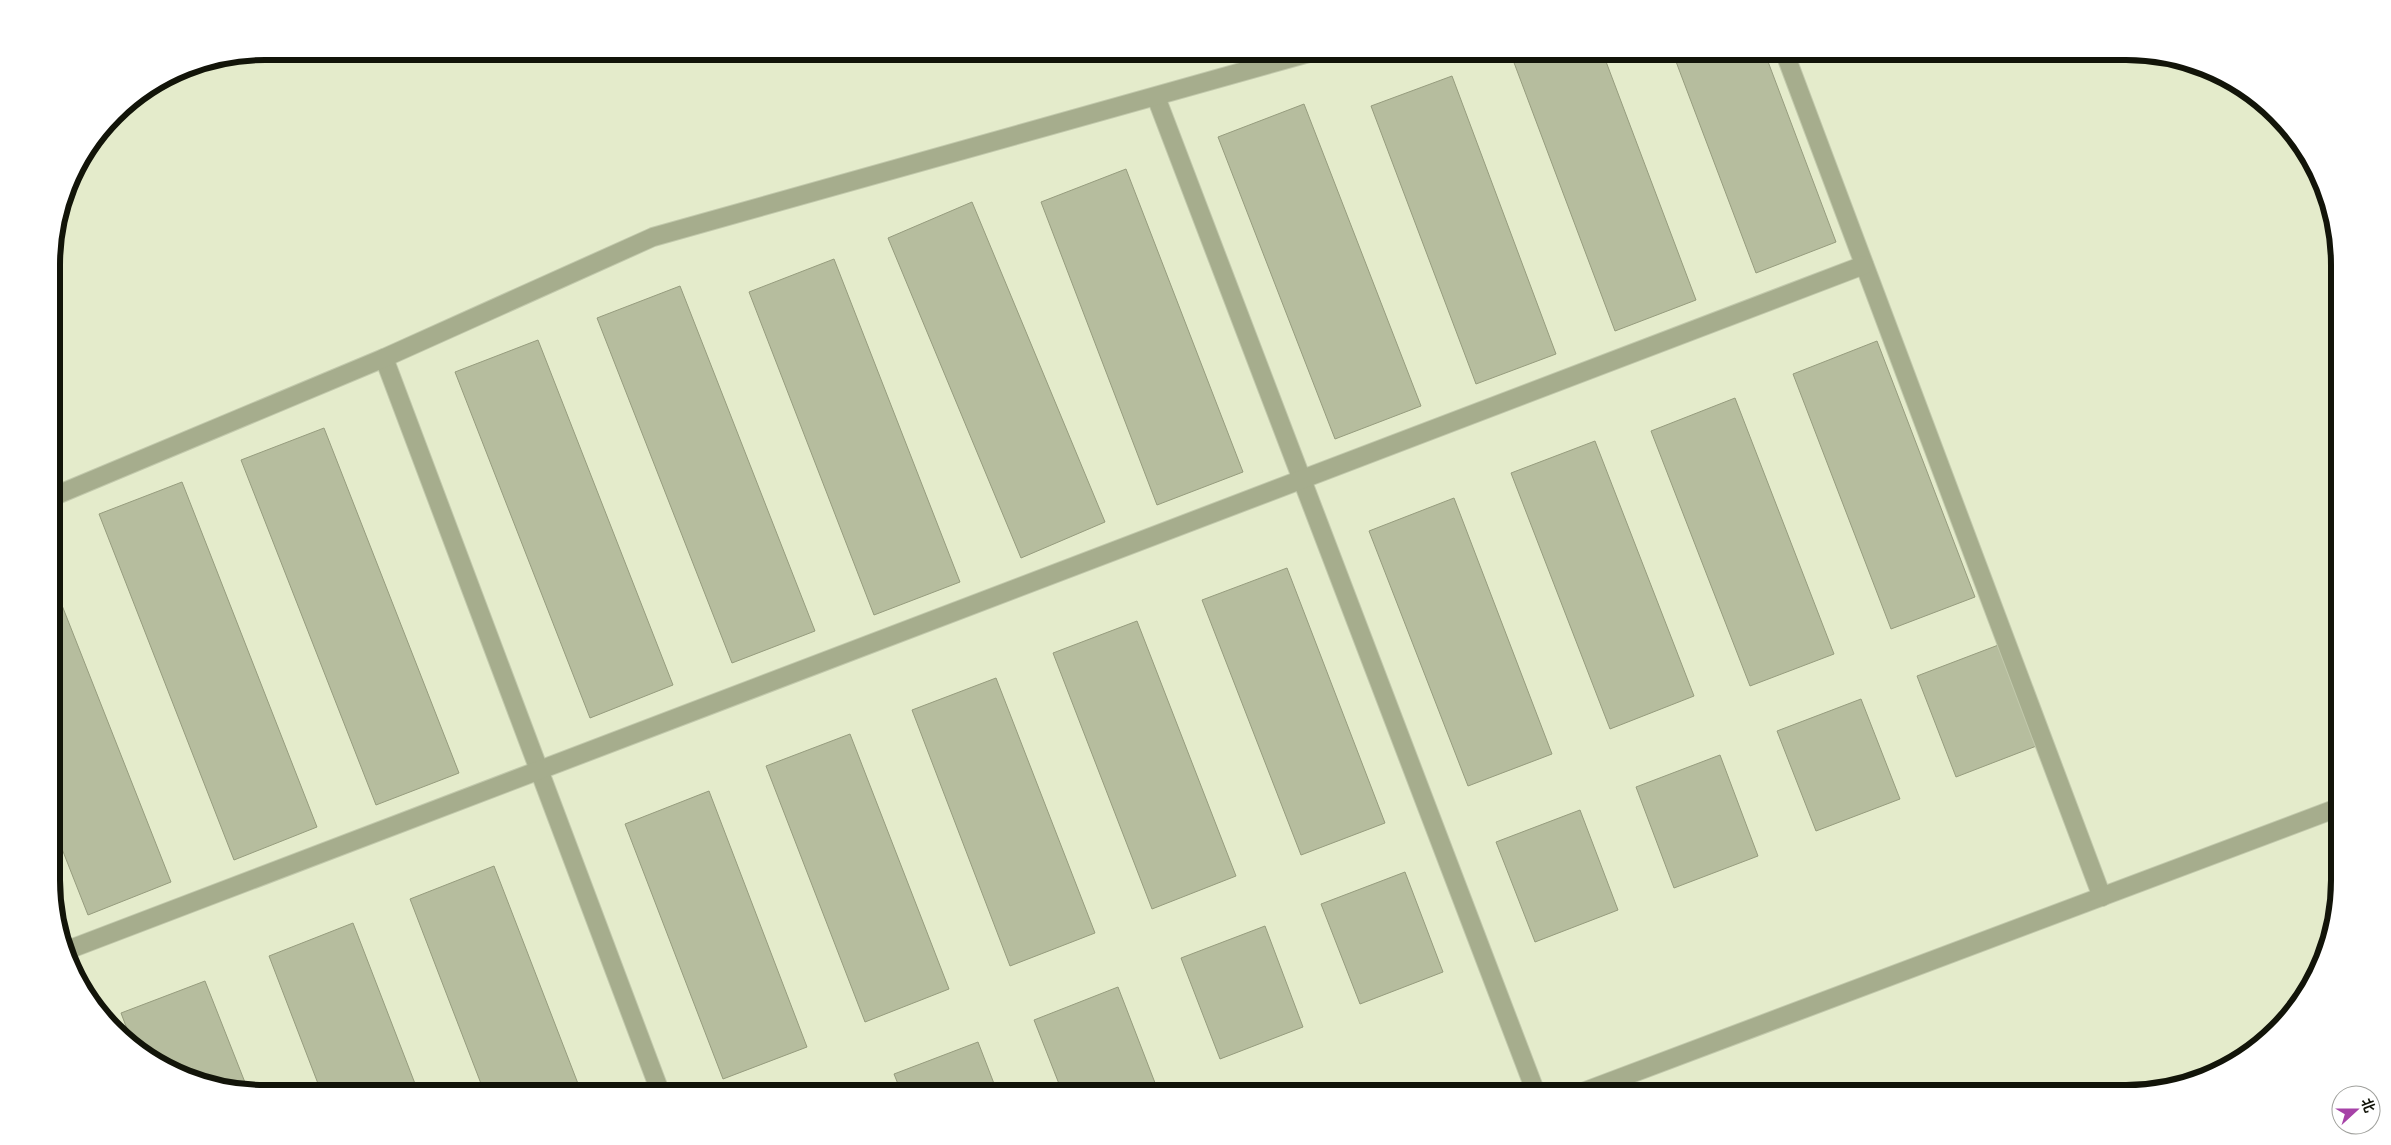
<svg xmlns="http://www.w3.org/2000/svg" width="2391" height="1145" font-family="'Work Sans','Noto Sans SC',sans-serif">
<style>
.building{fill:#b6bd9e;stroke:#969c7e}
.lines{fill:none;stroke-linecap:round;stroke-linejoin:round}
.service-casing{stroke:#c2c9ac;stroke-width:20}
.service{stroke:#a6ad8d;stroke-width:18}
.rim{fill:none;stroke:#121409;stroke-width:6}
</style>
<rect width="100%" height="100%" fill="#e4ebcb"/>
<g class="building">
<path d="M1602,51l94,249 -81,31 -105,-279z"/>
<path d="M1672,51h92l72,191 -80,31z"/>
<path d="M1452,76l104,278 -80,30 -105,-278z"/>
<path d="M1304,104l117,302 -86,33 -117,-302z"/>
<path d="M1126,169l117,303 -86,33 -116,-303z"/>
<path d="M972,202l133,320 -84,36 -133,-320z"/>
<path d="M834,259l126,323 -86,33 -125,-323z"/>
<path d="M680,286l135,345 -83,32 -135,-345z"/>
<path d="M538,340l135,345 -83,33 -135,-346z"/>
<path d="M1877,341l98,256 -84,32 -98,-255z"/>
<path d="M1735,398l99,256 -84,32 -99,-255z"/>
<path d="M324,428l135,345 -83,32 -135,-345z"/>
<path d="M1595,441l99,255 -84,33 -99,-256z"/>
<path d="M182,482l135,345 -83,33 -135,-346z"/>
<path d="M1454,498l98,256 -84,32 -99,-255z"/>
<path d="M1287,568l98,255 -84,32 -99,-255z"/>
<path d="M52,580l119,302 -83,33 -35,-89z"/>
<path d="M1137,621l99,255 -84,33 -99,-256z"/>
<path d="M2001,644l38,101 -83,32 -39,-101z"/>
<path d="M996,678l99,255 -85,33 -98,-256z"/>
<path d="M1861,699l39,100 -84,32 -39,-100z"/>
<path d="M850,734l99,255 -84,33 -99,-256z"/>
<path d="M1720,755l38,101 -84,32 -38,-101z"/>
<path d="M709,791l98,256 -84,32 -98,-255z"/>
<path d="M1580,810l38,100 -83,32 -39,-100z"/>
<path d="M494,866l88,228h-97l-75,-195z"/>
<path d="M1405,872l38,100 -83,32 -39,-100z"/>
<path d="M353,923l66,171h-97l-53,-138z"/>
<path d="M1265,926l38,101 -83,32 -39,-101z"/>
<path d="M205,981l43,109 -65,-13 -48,-27 -14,-37z"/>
<path d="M1118,987l39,101 -16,6h-78l-29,-74z"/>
<path d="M978,1042l20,52h-96l-8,-20z"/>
</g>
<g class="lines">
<defs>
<g id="service">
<path d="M1784,51l318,846"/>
<path d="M1156,97l380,996"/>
<path d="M384,358l277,736"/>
<path d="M52,497l332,-139 269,-121 663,-186"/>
<path d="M65,951l1799,-686"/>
<path d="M1580,1093l760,-286"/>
</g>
</defs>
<use href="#service" class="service-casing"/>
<use href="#service" class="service"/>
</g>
<path d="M0 0H2391V1145H0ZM265 60H2126A205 205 0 0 1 2331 265V880A205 205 0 0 1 2126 1085H265A205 205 0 0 1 60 880V265A205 205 0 0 1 265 60Z" fill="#fff" fill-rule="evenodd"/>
<path class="rim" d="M265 60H2126A205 205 0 0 1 2331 265V880A205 205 0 0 1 2126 1085H265A205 205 0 0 1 60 880V265A205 205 0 0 1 265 60Z"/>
<g transform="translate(2356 1110) rotate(69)"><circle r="24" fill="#ffffff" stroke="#a0a19d"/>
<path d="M0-4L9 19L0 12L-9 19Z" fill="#a642a7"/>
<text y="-8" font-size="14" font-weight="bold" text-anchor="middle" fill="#121409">北</text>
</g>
</svg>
